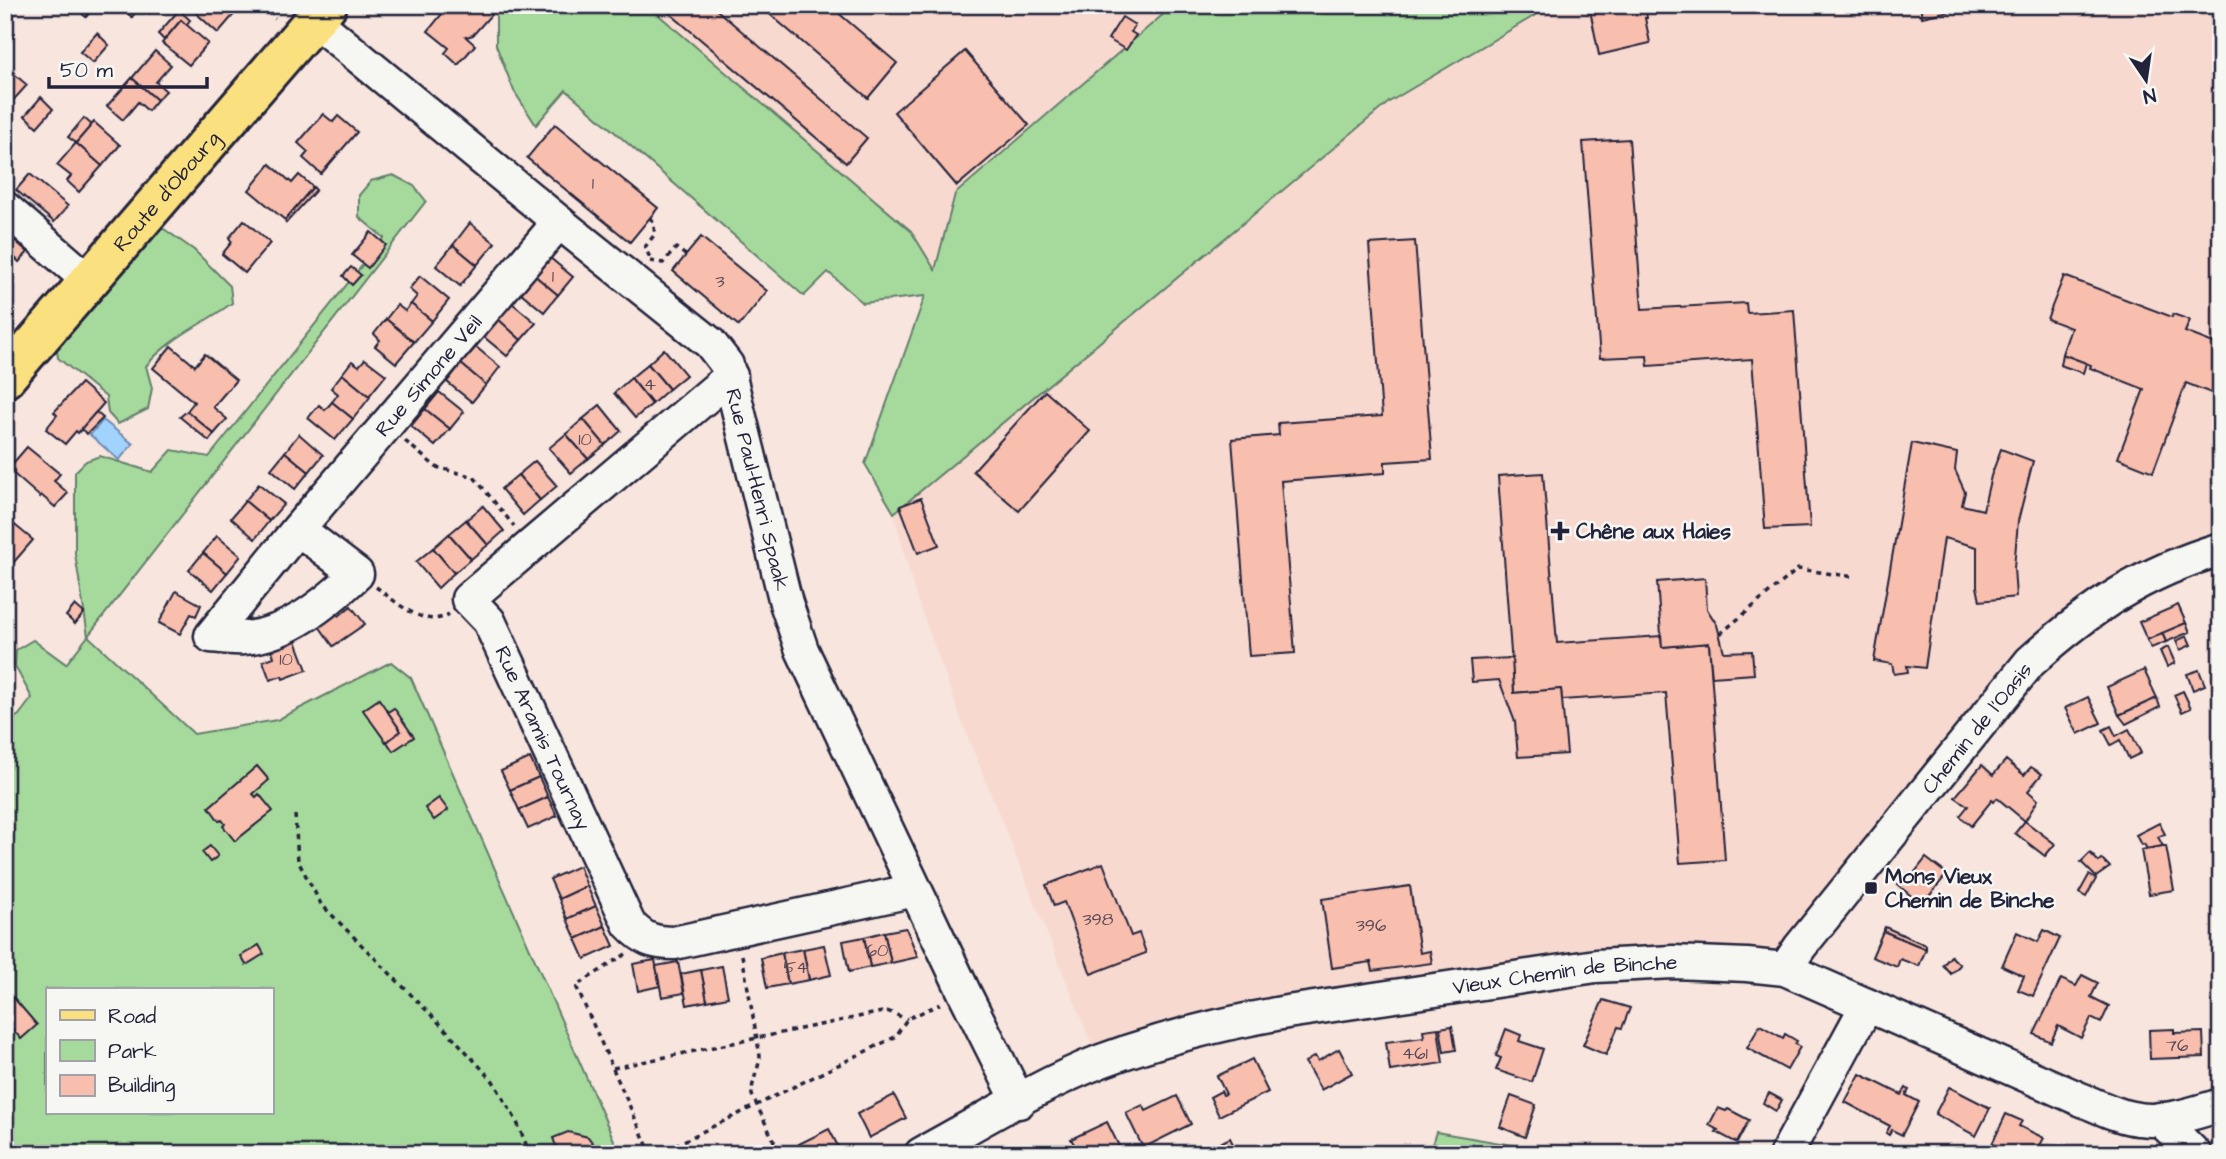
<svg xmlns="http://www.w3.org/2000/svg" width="2226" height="1159" font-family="'Architects Daughter',sans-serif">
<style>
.built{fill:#f7d9d0}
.green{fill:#a6da9c;stroke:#647e6c;stroke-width:2;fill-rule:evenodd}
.water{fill:#a2d3fe;stroke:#6f8cb0;stroke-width:2}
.building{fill:#f8beae;stroke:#22223b;stroke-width:2}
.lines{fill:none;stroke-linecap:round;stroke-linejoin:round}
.minor-casing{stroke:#22223b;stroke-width:37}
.major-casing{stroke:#22223b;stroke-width:44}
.path{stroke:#22223b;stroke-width:3.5;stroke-dasharray:5 5;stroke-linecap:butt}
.minor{stroke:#f6f6f2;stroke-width:32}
.major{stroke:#fbe080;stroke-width:38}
.poi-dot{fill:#22223b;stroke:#f6f6f2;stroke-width:2.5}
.labels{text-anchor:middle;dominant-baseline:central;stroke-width:5;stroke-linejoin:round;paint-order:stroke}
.number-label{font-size:18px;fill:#584958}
.street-label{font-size:21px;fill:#22223b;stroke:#f6f6f2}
.poi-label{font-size:21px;font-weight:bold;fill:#22223b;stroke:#f6f6f2;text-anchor:start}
</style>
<rect width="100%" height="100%" fill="#f7e5de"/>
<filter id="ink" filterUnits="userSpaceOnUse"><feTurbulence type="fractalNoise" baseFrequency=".0143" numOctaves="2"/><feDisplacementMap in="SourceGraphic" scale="14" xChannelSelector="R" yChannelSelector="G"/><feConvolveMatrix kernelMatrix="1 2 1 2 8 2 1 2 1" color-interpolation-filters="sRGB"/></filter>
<g filter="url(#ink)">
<path class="built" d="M647,5h685l100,71 117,-71h672v544l-149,75 -287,345 -189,-3 -497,96 -135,-335 -49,-134 -21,-80 -29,-49 70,-193 -24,-40z"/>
<g class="green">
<path d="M496,5h151l264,226 24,39 20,-76 219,-189h375v2l-160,95 -495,411 -29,-49 60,-168 -62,7 -35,-31 -24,24 -238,-206 -30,35 -22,-34 -18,-46z"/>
<path d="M393,175l21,11 12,15 -338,435 106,98 83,-14 114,-58 20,16 209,476h-615v-430l14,-9 13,-17 -17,-32 1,-16 17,-10 33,24 22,-28 -13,-82v-82l11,-11 14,-5 52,16 20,-22 37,7 175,-219 -25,-21v-22l12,-14zM47,989h224v123h-224z"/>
<path d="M164,229l30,21 36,36 2,17c-30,22 -62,34 -86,63l6,22 -4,21 -30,15 -10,-11 -2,-16 -48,-39 -2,-14 91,-112z"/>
<path d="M1436,1132l128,22h-135z"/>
</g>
<path class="water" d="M103,420l30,24 -14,16 -29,-25z"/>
<g class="building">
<path d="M72,5h24l-10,12z"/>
<path d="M122,5h19l-9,12 -12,-10z"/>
<path d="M202,5h40l-24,28 -22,-20z"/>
<path d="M449,5h46l2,3 -24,27 -7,2 9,8 -17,20 -13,-12 4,-5 -21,-17z"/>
<path d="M660,5h51l156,133 -21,25z"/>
<path d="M759,5h70l68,58 -29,35z"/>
<path d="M1589,5h56l2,13h-2l5,25 -51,12z"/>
<path d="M1920,5h53v1l-51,11z"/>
<path d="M179,10l11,10 -4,5 -5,-5 -17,20 -6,-6z"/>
<path d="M1122,17l13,8 -4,7 5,3 -10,15 -18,-11z"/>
<path d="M181,20l27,23 -19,22 -27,-22z"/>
<path d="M97,33l12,12 -16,18 -13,-11z"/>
<path d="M155,51l16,14 -15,17 10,9 -9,9 -25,-22z"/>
<path d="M965,51l64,74 -72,61 -63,-74z"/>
<path d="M5,66l22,19 -18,20 -4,-3z"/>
<path d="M132,78l25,22 -9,11 -10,-9 -15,18 -16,-14z"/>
<path d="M41,97l12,12 -16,18 -12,-11z"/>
<path d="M323,114l10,8 5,-6 19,16 -36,42 -18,-16 5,-6 -10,-9z"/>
<path d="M84,118l8,7 -16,18 -8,-6z"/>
<path d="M94,122l26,23 -18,21 -26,-23z"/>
<path d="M555,124l103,84 -28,34 -103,-84z"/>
<path d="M1629,139l13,170 104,-6 1,10 47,-3 16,217 -45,2 -13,-170 -104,7 -1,-10 -47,2 -17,-216z"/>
<path d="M76,143l26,23 -23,26 -12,-11 4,-5 -14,-11z"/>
<path d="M270,164l22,19 7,-8 14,12 -28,33 -36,-30z"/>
<path d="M30,174l38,32 -14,16 -38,-32z"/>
<path d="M313,187l3,3 -30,33 -1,-3z"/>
<path d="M244,220l26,23 -25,30 -23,-19 10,-12 -3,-4z"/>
<path d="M470,223l25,20 -18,22 -24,-20z"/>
<path d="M5,232l23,20 -9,10 -4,-4 -10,11z"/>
<path d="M371,232l15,13 -18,23 -16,-13z"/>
<path d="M701,237l66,54 -28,35 -66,-55z"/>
<path d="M1415,241l17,218 -47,3v11l-104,8 14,172 -46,3 -17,-217 47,-4 -1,-12 104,-7 -13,-172z"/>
<path d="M453,245l24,20 -17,21 -24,-20z"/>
<path d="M549,257l24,20 -15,18 -24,-20z"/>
<path d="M351,267l10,8 -9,10 -9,-9z"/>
<path d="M534,275l24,20 -14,17 -24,-20z"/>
<path d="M420,276l29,24 -17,21 -21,-17 6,-8 -8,-7z"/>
<path d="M2064,276l108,41 1,-3 17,6 -5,12 36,14v51l-35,-14 -33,89 -35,-14 26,-69 -54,-21 1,-3 -29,-11 9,-26 -24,-9z"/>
<path d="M512,303l24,20 -15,17 -23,-21z"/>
<path d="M411,304l21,17 -18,21 -28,-23 11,-14 8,6z"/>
<path d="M386,319l28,23 -18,21 -21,-17 5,-6 -6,-6z"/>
<path d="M498,319l23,21 -14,16 -23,-19z"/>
<path d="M171,346l24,20 10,-12 31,26 -23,27 14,12 -13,15 -27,-23 7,-9 -41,-34z"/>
<path d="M476,347l24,20 -14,18 -25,-21z"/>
<path d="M664,349l22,26 -17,14 -21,-25z"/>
<path d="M2062,354l24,9 -3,10 -23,-8z"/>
<path d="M365,359l21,16 -17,21 -27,-22 10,-13 7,5z"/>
<path d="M461,364l25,21 -14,17 -25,-20z"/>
<path d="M648,364l21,25 -17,15 -21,-26z"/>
<path d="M342,374l28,23 -17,22 -21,-17 6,-8 -7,-6z"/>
<path d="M631,378l21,26 -17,14 -21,-25z"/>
<path d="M81,383l23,20 -26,30 -2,-2 -11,13 -19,-15 11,-14 -3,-3z"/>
<path d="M1045,391l45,40 -71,80 -46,-40z"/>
<path d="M439,392l25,20 -14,17 -25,-20z"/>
<path d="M332,402l21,17 -18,21 -27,-22 11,-13 6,5z"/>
<path d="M600,405l21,26 -16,14 -22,-26z"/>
<path d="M425,409l25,20 -15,17 -24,-20z"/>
<path d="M187,411l27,23 -5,7 -29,-24z"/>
<path d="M96,412l7,6 -16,16 -6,-5z"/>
<path d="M583,419l22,26 -17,14 -22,-25z"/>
<path d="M299,434l24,21 -14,17 -24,-20z"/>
<path d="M566,434l22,25 -17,14 -22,-25z"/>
<path d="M1912,443l45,10 -2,17 10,22 -3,13 21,5 8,-34 10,-27 32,12 -15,60 -4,47 2,29 -36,4 -3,-14v-40l-33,-9 -19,130 -18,-2 1,6 -14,2 -2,-10 -18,-3z"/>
<path d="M27,447l33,27 -6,7 14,12 -13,14 -14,-12 -1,2 -32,-28z"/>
<path d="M285,452l24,20 -14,17 -24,-20z"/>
<path d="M535,461l22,25 -17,14 -22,-25z"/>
<path d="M1543,473l14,170 104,-7 1,11 47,-4 16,217 -45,3 -14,-170 -104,7 -1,-11 -47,4 -16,-217z"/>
<path d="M518,475l22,25 -17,15 -22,-26z"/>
<path d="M259,484l25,20 -15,17 -24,-20z"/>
<path d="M921,498l18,47 -21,8 -18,-47z"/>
<path d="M245,501l24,20 -14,18 -24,-21z"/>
<path d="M483,506l21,25 -16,14 -22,-25z"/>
<path d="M5,517l28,23 -26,30 -2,-1z"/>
<path d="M466,520l22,25 -17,14 -22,-25z"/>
<path d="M449,534l22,25 -17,14 -21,-25z"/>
<path d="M217,536l24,20 -14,17 -24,-20z"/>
<path d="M433,548l21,25 -16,15 -22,-26z"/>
<path d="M203,553l24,20 -14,17 -24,-20z"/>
<path d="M1705,578l2,31 10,16 7,27 28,-1 2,23 -42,3 -3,-34 -47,4 -5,-65z"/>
<path d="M176,591l25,14 -5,11 -5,-2 -11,20 -21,-11z"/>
<path d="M75,605l9,8 -9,11 -9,-8z"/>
<path d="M2178,605l8,18 -39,17 -8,-18z"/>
<path d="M351,606l14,18 -32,22 -14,-20 17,-13 3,3z"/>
<path d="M2186,623l4,9 -24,10 -4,-9z"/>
<path d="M2162,633l4,9 -15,6 -4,-8z"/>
<path d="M2187,636l4,9 -11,5 -4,-9z"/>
<path d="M295,638l12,32 -24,9 -1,-3 -12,4 -7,-19 11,-4 -3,-10z"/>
<path d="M2168,647l7,16 -8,4 -7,-16z"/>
<path d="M1512,658l2,35 47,-4 6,65 -49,3 -3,-35 -16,-42 -27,2 -2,-22z"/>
<path d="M2144,670l13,28 -38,17 -12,-28z"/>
<path d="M2199,670l6,15 -12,5 -6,-16z"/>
<path d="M2183,691l8,17 -9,4 -8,-17z"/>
<path d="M2088,697l13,26 -23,11 -13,-26z"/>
<path d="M2157,698l3,9 -34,17 -7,-9z"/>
<path d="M379,699l22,32 -15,11 -23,-32z"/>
<path d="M394,708l20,29 -21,14 -6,-9 14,-11 -13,-19z"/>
<path d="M2111,726l5,10 13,-7 12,24 -12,6 -9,-19 -9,5 -8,-15z"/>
<path d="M530,758l9,19 -29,13 -9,-19z"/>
<path d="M2006,760l18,15 7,-8 11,7 -14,17 10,9 -13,21 -28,-23 -3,4 -2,-2 -21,26 -11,-10 8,-10 -13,-9 27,-32 11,10z"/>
<path d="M257,766l12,14 -16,14 3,3 3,-3 14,17 -38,30 -12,-15 2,-2 -3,-4 -3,1 -10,-14z"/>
<path d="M539,777l9,20 -29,13 -9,-20z"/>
<path d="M548,797l9,19 -29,13 -9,-19z"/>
<path d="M439,798l9,12 -14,10 -9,-12z"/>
<path d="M2025,821l30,23 -10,12 -30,-23z"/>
<path d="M2159,823l6,11 -7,3 5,9 -16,3 -3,-5 -3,1 -5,-10z"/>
<path d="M210,846l8,10 -8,6 -8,-10z"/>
<path d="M2163,846h3l8,44 -25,4 -8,-44z"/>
<path d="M2090,853l9,9 3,-3 8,8 -14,10 -15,-15z"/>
<path d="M1926,858l21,16 -25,31 -24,-20 9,-11 4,3z"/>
<path d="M1103,863l28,73 8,-3 7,20 -55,21 -27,-72 -10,4 -8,-21z"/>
<path d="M579,866l8,20 -28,13 -9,-20z"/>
<path d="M2089,875l7,4 -10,18 -7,-4z"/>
<path d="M587,886l9,20 -29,13 -8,-20z"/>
<path d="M1410,886l10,67 10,-2 2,12 -59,8 -2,-9 -39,6 -10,-69z"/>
<path d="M596,906l9,20 -29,13 -9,-20z"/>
<path d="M605,926l9,20 -29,13 -9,-20z"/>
<path d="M1885,927l41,18v4l-43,-18z"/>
<path d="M906,928l12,29 -27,6 -7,-31z"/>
<path d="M2044,930l16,8 -27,58 -15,-6 6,-14 -22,-10 15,-34 21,10z"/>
<path d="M1883,931l43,18 -7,17 -19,-7 -3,8 -25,-10z"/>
<path d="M884,932l7,31 -21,4 -6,-30z"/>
<path d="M864,937l6,30 -21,5 -6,-31z"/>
<path d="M259,945l5,9 -18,11 -5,-9z"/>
<path d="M824,945l7,30 -22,5 -6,-31z"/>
<path d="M803,949l6,31 -21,4 -6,-31z"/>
<path d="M782,953l6,31 -21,4 -6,-30z"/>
<path d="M1951,956l9,9 -9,9 -8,-9z"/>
<path d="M655,960l5,26 -22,5 -5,-27z"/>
<path d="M678,962l6,31 -22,4 -6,-31z"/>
<path d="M722,966l6,31 -21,4 -6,-31z"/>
<path d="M701,970l6,31 -20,4 -6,-31z"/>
<path d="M2082,975l16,8 -7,14 18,9 -8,17 -10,-5 -10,20 -23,-12 -7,16 -17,-8 27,-55 15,7z"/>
<path d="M13,997l24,28 -16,14 -16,-19v-17z"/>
<path d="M1603,1000l27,8 -8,20 -4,-1 -12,28 -23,-10z"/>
<path d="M1760,1025l23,13 2,-4 12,7 -2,3 5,3 -13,23 -40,-22z"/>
<path d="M1452,1026l4,24 -12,2 -4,-24z"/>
<path d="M1438,1028l5,35 -53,8 -4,-29 38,-5 -1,-7z"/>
<path d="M1506,1029l15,6 -2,6 24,8 -11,33 -36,-12 5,-12 -5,-2z"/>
<path d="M2174,1029v4l29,-1 1,25 -54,2 -1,-29z"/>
<path d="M1339,1049l13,24 -31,17 -16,-28 10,-6 3,5z"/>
<path d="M1252,1059l16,33 -49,24 -9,-19 11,-6 2,4 3,-1 -9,-18z"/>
<path d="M1860,1074l42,21 4,-7 3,2 -3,5 13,7 -17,33 -10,-5 -3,5 -3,-2 4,-7 -45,-24z"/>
<path d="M1949,1087l41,21 -14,28 -41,-22z"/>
<path d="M1769,1093l13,7 -6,11 -13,-8z"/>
<path d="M894,1095l12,23 -37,20 -12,-24z"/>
<path d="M1177,1096l14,28 -48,24 -17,-35 17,-8 3,6z"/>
<path d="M1511,1096l25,9 -11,32 -25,-10z"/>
<path d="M1718,1108l8,3 2,-2 21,11 -12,23 -21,-11 2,-2 -9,-5z"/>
<path d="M2006,1114l16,7 -3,5 25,12 -6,11 10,5h-35l-21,-10z"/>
<path d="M1107,1122l12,24 -15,8h-44l14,-10 -3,-5z"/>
<path d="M829,1129l11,21 -6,4h-30l-5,-10z"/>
<path d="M568,1132l20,5 7,9 3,-1 3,9h-42l-6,-16z"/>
<path d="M1230,1138l8,16h-12l-6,-11z"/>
</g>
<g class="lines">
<defs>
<g id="minor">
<path id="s1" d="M314,20l245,202 151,121 17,22 59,238 16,47 162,342 55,110"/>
<path d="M5,208l84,73"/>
<path id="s2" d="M731,376l-263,223 21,22 140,303c14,15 24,19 45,19l241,-53"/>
<path id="s3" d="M298,529l59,45c-31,29 -69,61 -113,64 -11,1 -23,-1 -33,-2l87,-107 261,-307"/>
<path id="s4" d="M1785,969l15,-22 230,-285c61,-55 112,-89 191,-113"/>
<path d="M2160,1119l35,35"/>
<path id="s5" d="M921,1154c59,-32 118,-69 180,-93 61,-23 123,-38 186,-49l309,-46 77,-4 74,3 38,4 295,130c18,7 38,18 58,20 28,4 56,-6 83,-14"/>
<path d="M1786,1154l81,-149"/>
</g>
<g id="major">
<path id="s6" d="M5,378l322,-373"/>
</g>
</defs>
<use href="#minor" class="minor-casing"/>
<use href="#major" class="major-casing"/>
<g class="path">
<path d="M260,5l15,14"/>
<path d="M650,218l3,3 2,13 -10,13 6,13"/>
<path d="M650,261l13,2 13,-15 11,8"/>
<path d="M405,441l31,26 38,10 40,49"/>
<path d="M376,587c19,14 49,43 73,27"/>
<path d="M1720,634l78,-65 57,8"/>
<path d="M295,815l3,46 23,43 129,130 43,47 23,39 14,34"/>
<path d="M626,954l-50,32 75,168"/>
<path d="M742,955l18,101c-1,13 -9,26 -8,39l28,59"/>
<path d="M613,1068l274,-57 20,8"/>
<path d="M657,1154l238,-117 12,-18 33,-15"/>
</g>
<use href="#minor" class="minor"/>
<use href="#major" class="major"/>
</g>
</g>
<g class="poi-dot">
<path d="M1556.5 520.5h7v7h7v7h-7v7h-7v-7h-7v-7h7z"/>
<rect x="1864" y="881" width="14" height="14" rx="3.5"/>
</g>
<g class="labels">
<g class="number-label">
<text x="593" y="183">1</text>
<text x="553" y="276">1</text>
<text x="720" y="281">3</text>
<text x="650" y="384">4</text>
<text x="585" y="439">10</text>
<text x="286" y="659">10</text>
<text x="1098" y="919">398</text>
<text x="1371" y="925">396</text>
<text x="877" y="950">60</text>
<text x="796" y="967">54</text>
<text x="2177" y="1045">76</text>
<text x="1415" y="1053">461</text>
</g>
<g class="street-label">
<text stroke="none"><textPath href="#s6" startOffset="247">Route d'Obourg</textPath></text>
<text stroke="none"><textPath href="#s3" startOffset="579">Rue Simone Veil</textPath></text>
<text stroke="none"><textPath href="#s1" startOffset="667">Rue Paul-Henri Spaak</textPath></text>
<text stroke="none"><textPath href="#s4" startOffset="308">Chemin de l'Oasis</textPath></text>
<text stroke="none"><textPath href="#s2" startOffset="504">Rue Aramis Tournay</textPath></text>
<text stroke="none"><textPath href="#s5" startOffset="676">Vieux Chemin de Binche</textPath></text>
</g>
<g class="poi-label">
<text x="1576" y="531">Chêne aux Haies</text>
<text x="1885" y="876">Mons Vieux<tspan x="1885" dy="24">Chemin de Binche</tspan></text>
</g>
</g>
<rect width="2226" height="1159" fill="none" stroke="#f6f6f2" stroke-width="28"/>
<rect x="14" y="14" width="2198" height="1131" fill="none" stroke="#22223b" stroke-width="2.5" filter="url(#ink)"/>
<rect x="46" y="988" width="228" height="126" fill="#f6f6f2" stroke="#a1a1a9" stroke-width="2"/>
<rect x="60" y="1010" width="35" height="10" fill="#fbe080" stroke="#a1a1a9" stroke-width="2"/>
<text x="108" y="1023" font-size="21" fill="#22223b">Road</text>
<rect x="60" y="1040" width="35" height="21" fill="#a6da9c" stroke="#a1a1a9" stroke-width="2"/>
<text x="108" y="1058" font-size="21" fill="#22223b">Park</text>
<rect x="60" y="1075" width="35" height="21" fill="#f8beae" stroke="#a1a1a9" stroke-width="2"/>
<text x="108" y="1092" font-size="21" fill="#22223b">Building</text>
<g transform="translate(2146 80) rotate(167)" stroke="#f6f6f2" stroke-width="5" paint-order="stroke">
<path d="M0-5L12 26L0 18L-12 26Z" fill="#22223b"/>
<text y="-10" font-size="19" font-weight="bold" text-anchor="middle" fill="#22223b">N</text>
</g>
<path d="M49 77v10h158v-10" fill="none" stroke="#22223b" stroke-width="3.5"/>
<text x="60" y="77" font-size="21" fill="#22223b" stroke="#f6f6f2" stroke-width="5" paint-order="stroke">50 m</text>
</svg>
